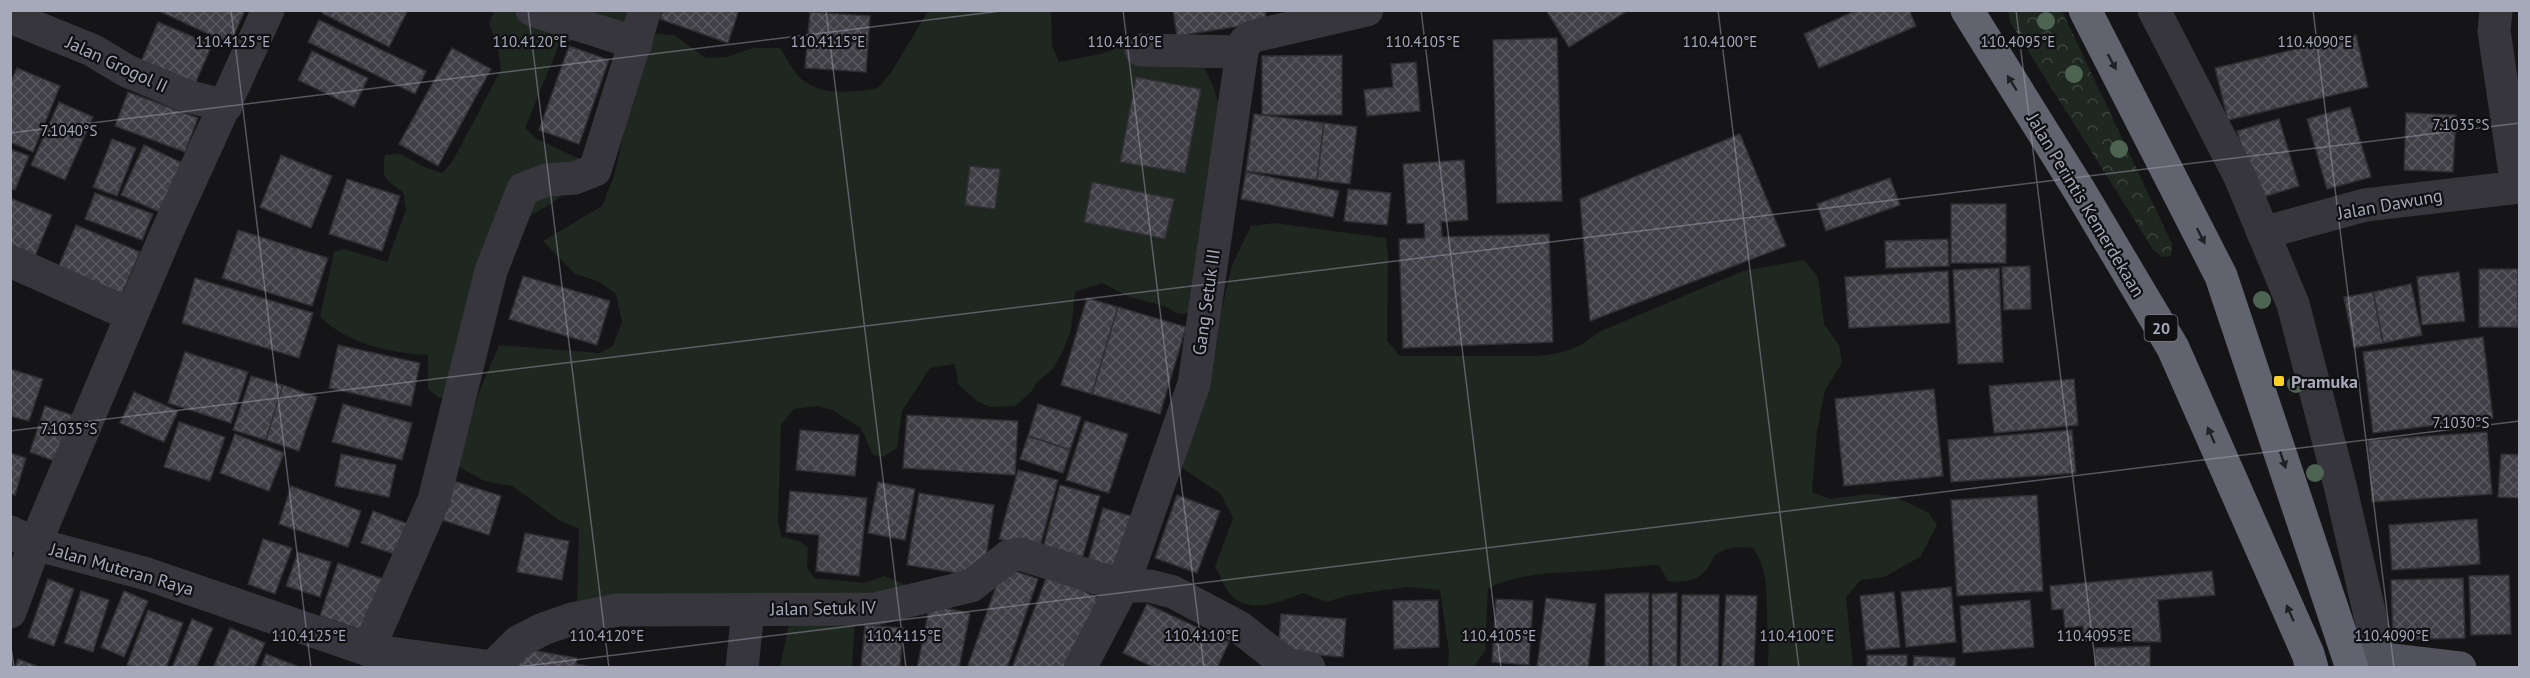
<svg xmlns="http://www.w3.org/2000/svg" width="2530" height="678" font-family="'PT Sans',sans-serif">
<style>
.grass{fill:#1f2721}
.park{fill:url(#park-crowns)}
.building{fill:url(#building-cross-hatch);stroke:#2f2f33;stroke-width:1.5}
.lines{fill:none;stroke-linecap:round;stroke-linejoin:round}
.minor{stroke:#36363c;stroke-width:33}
.major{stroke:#51525c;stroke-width:33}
.highway{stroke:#61636e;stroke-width:33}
.tree{fill:#4d6452}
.oneway{fill:#202124}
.ticks{fill:none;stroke:#a6a9b9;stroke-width:1.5;stroke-opacity:0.45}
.poi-dot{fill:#ffd025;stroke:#101012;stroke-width:2}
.labels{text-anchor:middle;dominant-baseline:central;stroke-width:4.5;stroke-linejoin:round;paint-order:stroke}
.shield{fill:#101012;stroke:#797b87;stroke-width:1.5}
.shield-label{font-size:16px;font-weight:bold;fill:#a6a9b9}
.street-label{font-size:18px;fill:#a6a9b9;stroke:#101012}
.poi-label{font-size:18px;font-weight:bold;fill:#a6a9b9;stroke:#101012;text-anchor:start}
.ticks-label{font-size:15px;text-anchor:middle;fill:#a6a9b9;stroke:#101012;stroke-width:4.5;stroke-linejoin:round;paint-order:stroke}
</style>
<defs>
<pattern id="park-crowns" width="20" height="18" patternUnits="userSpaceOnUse" patternTransform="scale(1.5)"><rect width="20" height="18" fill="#1f2721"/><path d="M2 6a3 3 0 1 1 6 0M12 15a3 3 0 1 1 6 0" fill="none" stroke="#3d443f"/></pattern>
<pattern id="building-cross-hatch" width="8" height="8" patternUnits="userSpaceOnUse" patternTransform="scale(1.5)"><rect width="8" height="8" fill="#3f3f45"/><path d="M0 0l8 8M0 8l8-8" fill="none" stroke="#58585e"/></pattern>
</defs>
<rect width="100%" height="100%" fill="#151517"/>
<g class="grass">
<path d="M494,11h142l-1,8 -55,18 -22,10 -33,81 12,11 45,21 -1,20 -30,24 -20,11 -29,25 -54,160 -10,-3 -10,-8v-34c-39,-2 -80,-11 -108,-38l14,-65 10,-3 43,13 19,-52 -3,-18c-20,-13 -21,-14 -18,-37l16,-1 23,13 18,6 10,-11 49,-92 -4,-25 -8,-22z"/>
<path d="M928,11h123l1,35 7,16 42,-8 35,-13 66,21 13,29 9,35 -30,185 -10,3 -7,-1 -13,-7 -34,-9 -28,-14 -27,9 -4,38 -9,23 -9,16 -16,13 -6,10 -16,14 -25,1 -13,-6 -19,-17 -3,-20 -25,4 -28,43 -5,37 -14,9 -10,-2 -12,-27 -29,-18 -14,-4 -24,3 -13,16 -3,98 4,14 17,4 9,6 -1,21 7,10 50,5 20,-7 27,11 -4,9 -316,7 -14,-2 2,-72 -20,-9 -47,-34 -28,-5 -28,-16 22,-70 21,-50 100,8 14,-7 9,-24 -6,-28 -15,-11 -27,-10 -31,-32 59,-35 12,-30 20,-87 15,-56 25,2 32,23 21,-1 26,-9h27c7,10 15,28 25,34 21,14 50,10 73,6l14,-17z"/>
<path d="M1274,223l112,15 2,19 -1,83 13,16h138l26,-4 17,-7 20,-14 142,-60 61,-11 14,17 6,47 15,21 3,18 -17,27 -8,41 -5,61 18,7 38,-5 26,2 35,17 8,12 -17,32 -36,20 -23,3 -15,17 7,70h-86c3,-15 1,-31 0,-47 0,-26 1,-50 -14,-72 -14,-1 -24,-2 -36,6 -5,3 -7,11 -10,15 -9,12 -25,14 -39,12l-9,-16c-19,1 -38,3 -56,5 -42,4 -75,0 -115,18l-3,63 -12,17 -25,-2 1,-14 -9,-62 -33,-3 -58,8 -22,7 -24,-9c-21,8 -51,22 -71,3 -7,-6 -12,-21 -17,-29l18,-49 -12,-24 -39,-26 33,-113 6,-42 11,-48 19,-39z"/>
<path d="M796,616l59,5 -3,46 -72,1 8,-40z"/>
</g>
<path class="park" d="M2008,11h54l110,233 -1,12 -9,1 -8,-6 -144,-229z"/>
<g class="building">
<path d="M161,10h84l-15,34 -69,-32z"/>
<path d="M323,10h85l-19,37 -67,-34z"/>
<path d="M663,10h76l-11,33 -68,-24z"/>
<path d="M1173,10h92l2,12 -90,14z"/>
<path d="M1546,10h83l-60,37z"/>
<path d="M1857,10h52l7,16 -97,42 -15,-34z"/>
<path d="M810,12l60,4 -4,56 -61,-4z"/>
<path d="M319,20l107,51 -11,23 -107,-52z"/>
<path d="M158,22l54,23 -18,41 -54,-22z"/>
<path d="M2356,35l12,52 -140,33 -13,-52z"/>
<path d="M1557,38l5,163 -65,2 -4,-163z"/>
<path d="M569,46l40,14 -30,84 -40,-14z"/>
<path d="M452,48l39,21 -53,97 -39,-22z"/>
<path d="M312,51l56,27 -14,29 -56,-27z"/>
<path d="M1342,55v60h-80v-59z"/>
<path d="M1416,62l4,49 -53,5 -3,-26 29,-3 -2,-23z"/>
<path d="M17,68l43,18 -27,66 -23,-10v-59z"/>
<path d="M1136,77l65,12 -16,84 -65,-11z"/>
<path d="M128,92l70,26 -13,34 -70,-26z"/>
<path d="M59,102l34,15 -28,63 -34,-15z"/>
<path d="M2350,107l21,70 -44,12 -20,-70z"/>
<path d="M2406,113l50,2 -3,57 -49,-2z"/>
<path d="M1254,114l70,9 -7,57 -71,-9z"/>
<path d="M2279,119l20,67 -42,13 -20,-68z"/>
<path d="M1324,123l33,4 -7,57 -33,-4z"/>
<path d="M1740,134l46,112 -196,75 -10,-122z"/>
<path d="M112,139l24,9 -19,48 -24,-9z"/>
<path d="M144,145l45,21 -23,49 -45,-20z"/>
<path d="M10,149l19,7 -14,34 -5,-1z"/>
<path d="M281,155l51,21 -21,52 -51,-21z"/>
<path d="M1464,160l4,60 -27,2 1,15 107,-3 4,108 -150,6 -4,-109 26,-1 -1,-15 -17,1 -4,-60z"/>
<path d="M970,166l30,3 -5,40 -30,-4z"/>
<path d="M1246,172l93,19 -6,26 -92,-18z"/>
<path d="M1890,178l10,27 -74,26 -9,-27z"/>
<path d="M347,179l53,17 -18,55 -53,-17z"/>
<path d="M1092,182l82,17 -9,40 -81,-17z"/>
<path d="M1348,189l43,4 -4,32 -43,-4z"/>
<path d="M95,193l58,21 -11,26 -57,-21z"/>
<path d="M10,198l42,17 -22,53 -20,-9z"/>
<rect x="1951" y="204" width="55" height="59"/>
<path d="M76,225l64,27 -21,49 -64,-26z"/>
<path d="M238,230l90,28 -16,48 -90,-28z"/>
<path d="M1948,239l1,27 -63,2 -1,-27z"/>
<path d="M2030,266l1,43 -27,1 -2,-43z"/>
<path d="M1999,268l4,94 -45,2 -5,-94z"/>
<rect x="2479" y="269" width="39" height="58"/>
<path d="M1948,271l2,52 -101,5 -4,-51z"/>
<path d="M2459,272l6,49 -43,4 -5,-48z"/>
<path d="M523,276l87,25 -13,44 -88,-26z"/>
<path d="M195,278l118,35 -14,45 -117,-35z"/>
<path d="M2411,284l11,51 -39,8 -10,-51z"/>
<path d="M2373,292l10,51 -29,5 -10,-51z"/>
<path d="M1087,298l31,9 -26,87 -31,-9z"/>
<path d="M1118,307l68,20 -26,87 -68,-20z"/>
<path d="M2483,337l10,81 -120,15 -10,-81z"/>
<path d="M338,345l82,18 -9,43 -82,-18z"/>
<path d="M185,352l63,20 -17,51 -63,-20z"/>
<path d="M10,369l33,10 -14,42 -19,-5z"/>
<path d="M251,376l32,9 -17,55 -33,-10z"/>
<path d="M2074,379l4,46 -84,8 -5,-47z"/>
<path d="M283,385l34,12 -18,54 -33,-11z"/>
<path d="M1934,389l9,87 -99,10 -9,-87z"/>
<path d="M134,392l44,19 -14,31 -44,-19z"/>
<path d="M343,404l69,19 -10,37 -70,-18z"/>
<path d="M1038,404l43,13 -11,33 -42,-14z"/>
<path d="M45,406l33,11 -15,47 -33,-12z"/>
<path d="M907,415l111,6 -3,54 -112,-7z"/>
<path d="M1085,421l43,13 -19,59 -43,-13z"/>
<path d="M179,422l46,15 -15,44 -46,-14z"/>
<path d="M800,430l59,5 -4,41 -59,-6z"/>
<path d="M2072,430l4,43 -125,9 -3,-42z"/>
<path d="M2487,432l5,62 -120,8 -4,-62z"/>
<path d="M235,434l49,19 -15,38 -49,-18z"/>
<path d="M1028,436l42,14 -7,23 -43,-14z"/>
<path d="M10,453l16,5 -11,37 -5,-2z"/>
<path d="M341,454l55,11 -7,32 -54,-11z"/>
<path d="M2501,454l19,1v43l-22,-1z"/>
<path d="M1018,470l40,10 -19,70 -40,-11z"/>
<path d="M454,481l47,15 -12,39 -47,-15z"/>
<path d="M878,482l37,7 -10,51 -37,-7z"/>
<path d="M1060,485l40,11 -20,70 -39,-11z"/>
<path d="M291,486l70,25 -13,36 -69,-23z"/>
<path d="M790,491l77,7 -8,78 -43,-5 3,-36 -33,-3z"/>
<path d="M919,493l75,12 -11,72 -76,-12z"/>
<path d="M1177,495l43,16 -23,62 -42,-15z"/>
<path d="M2037,495l6,96 -86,5 -6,-96z"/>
<path d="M1103,508l35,10 -18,59 -34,-10z"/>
<path d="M373,511l38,14 -11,31 -39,-13z"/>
<path d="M2477,519l3,45 -88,6 -3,-45z"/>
<path d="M525,533l44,8 -7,39 -45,-8z"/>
<path d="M263,539l29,9 -17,46 -27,-10z"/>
<path d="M298,552l33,10 -11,35 -34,-11z"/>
<path d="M338,563l51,18 -19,52 -50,-17z"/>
<path d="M1003,567l35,12 -31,89h-40z"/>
<path d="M2212,571l3,24 -57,5 3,42 -77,-1 -1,-15 -18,2 -2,-19 -11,1 -2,-24z"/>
<path d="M1048,573l54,27 -33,68h-57z"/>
<path d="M2509,575l2,59 -40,1 -2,-59z"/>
<path d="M2463,578l2,60 -72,2 -2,-60z"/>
<path d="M48,579l26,10 -20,57 -26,-9z"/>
<path d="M1951,587l5,55 -50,5 -5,-55z"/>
<path d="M81,591l28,9 -16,52 -29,-9z"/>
<path d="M124,591l24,10 -24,56 -23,-10z"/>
<path d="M1894,592l6,55 -34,3 -6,-54z"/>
<path d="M1649,593v75h-44v-74z"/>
<path d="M1677,593v75h-25v-74z"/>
<path d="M1682,595h37l-1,73h-38z"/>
<path d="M1726,595l31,1 -3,72h-32z"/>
<path d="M1546,598l50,6 -8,64h-51z"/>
<path d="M1496,599l37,2 -4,64 -37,-3z"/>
<path d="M1438,600l1,47 -45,2 -1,-48z"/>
<path d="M2030,600l4,47 -71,6 -3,-47z"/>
<path d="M1147,604l82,38 -12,26h-62l-32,-15z"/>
<path d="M930,605l40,8 -11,55h-42z"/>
<path d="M148,610l35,13 -17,45h-32l-7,-3z"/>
<path d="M1281,614l65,5 -3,38 -65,-5z"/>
<path d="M192,619l21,9 -17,40h-24z"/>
<path d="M865,625l38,3 -3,40h-39z"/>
<path d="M230,628l35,15 -11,25h-41z"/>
<path d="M2150,646v22h-55v-20z"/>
<path d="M520,648l57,10 -1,6 21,4h-81z"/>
<path d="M266,654l36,14h-41z"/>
<rect x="1867" y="655" width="40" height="13"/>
<path d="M1914,656l41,2v10h-42z"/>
<path d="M18,659l24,9h-27z"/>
</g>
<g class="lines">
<g class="minor">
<path d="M268,10l-101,222 -132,312 112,30 221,76 124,17"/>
<path d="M532,10l104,33"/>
<path d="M2154,10l86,167 53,127 47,181 40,174"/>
<path d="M2496,10l-2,21 23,156"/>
<path d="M10,17l82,33 35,21 60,25 39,10"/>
<path d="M1141,50l101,2"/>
<path d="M2263,233l102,-28 155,-18"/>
<path d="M10,261l121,54"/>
<path d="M10,532l25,12 -25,68"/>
<path d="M368,650l66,-150 57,-229 32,-82 24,-9 28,-2 20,-8 50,-160"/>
<path d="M492,668l26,-26 25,-13 29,-10 46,-9 257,-1 96,-23 38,-30 11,-2 103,32h27l23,6 66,35 47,37 23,4"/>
<path d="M742,668l6,-58"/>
<path d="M1080,668l43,-82 71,-202 48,-332 3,-10 9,-6 113,-26"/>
</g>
<path class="major" d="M2349,655l111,13"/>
<g class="highway">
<path d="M1967,10l114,183 92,155 135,306 4,14"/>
<path d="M2085,10l136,266 131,392"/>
</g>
</g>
<g class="tree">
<circle cx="2046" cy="21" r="9"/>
<circle cx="2074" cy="74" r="9"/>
<circle cx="2119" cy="149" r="9"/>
<circle cx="2262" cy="300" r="9"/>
<circle cx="2296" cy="384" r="9"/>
<circle cx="2315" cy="473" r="9"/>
</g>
<defs><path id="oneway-solid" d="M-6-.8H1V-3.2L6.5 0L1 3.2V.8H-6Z" transform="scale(1.5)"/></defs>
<g class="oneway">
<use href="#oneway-solid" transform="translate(2112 62) rotate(62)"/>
<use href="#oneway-solid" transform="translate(2012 83) rotate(-122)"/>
<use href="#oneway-solid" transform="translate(2201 236) rotate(63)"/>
<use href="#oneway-solid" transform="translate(2211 435) rotate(-114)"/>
<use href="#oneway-solid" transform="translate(2283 460) rotate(71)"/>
<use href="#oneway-solid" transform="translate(2290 613) rotate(-114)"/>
</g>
<path class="ticks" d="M231,10l80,658M528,10l81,658M826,10l80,658M1123,10l81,658M1421,10l80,658M1718,10l81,658M2016,10l80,658M2313,10l81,658M10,133l999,-123M10,431l2510,-308M10,640l4,28M509,668l2011,-247"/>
<rect class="poi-dot" x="2273" y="375" width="12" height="12" rx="3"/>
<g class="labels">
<rect class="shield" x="2144.5" y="315" width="33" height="26" rx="4.5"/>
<g class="shield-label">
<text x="2161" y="328">20</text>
</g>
<g class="street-label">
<text transform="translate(117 64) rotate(25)">Jalan Grogol II</text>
<text transform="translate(2390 204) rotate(-10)">Jalan Dawung</text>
<text transform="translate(2086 205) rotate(59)">Jalan Perintis Kemerdekaan</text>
<text transform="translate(1206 302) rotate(-82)">Gang Setuk III</text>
<text transform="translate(122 569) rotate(16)">Jalan Muteran Raya</text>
<text transform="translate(823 608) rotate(-1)">Jalan Setuk IV</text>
</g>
<g class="poi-label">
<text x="2291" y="381">Pramuka</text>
</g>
</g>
<g class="ticks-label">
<text x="233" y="47">110.4125°E</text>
<text x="530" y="47">110.4120°E</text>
<text x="828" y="47">110.4115°E</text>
<text x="1125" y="47">110.4110°E</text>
<text x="1423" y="47">110.4105°E</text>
<text x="1720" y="47">110.4100°E</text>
<text x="2018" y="47">110.4095°E</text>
<text x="2315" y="47">110.4090°E</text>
<text x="2461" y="130">7.1035°S</text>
<text x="69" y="136">7.1040°S</text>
<text x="2461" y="428">7.1030°S</text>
<text x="69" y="434">7.1035°S</text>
<text x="309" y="641">110.4125°E</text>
<text x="607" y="641">110.4120°E</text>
<text x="904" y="641">110.4115°E</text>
<text x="1202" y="641">110.4110°E</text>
<text x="1499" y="641">110.4105°E</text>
<text x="1797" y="641">110.4100°E</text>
<text x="2094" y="641">110.4095°E</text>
<text x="2392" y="641">110.4090°E</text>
</g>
<rect width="2530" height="678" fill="none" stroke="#a6a9b9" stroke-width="24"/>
</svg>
